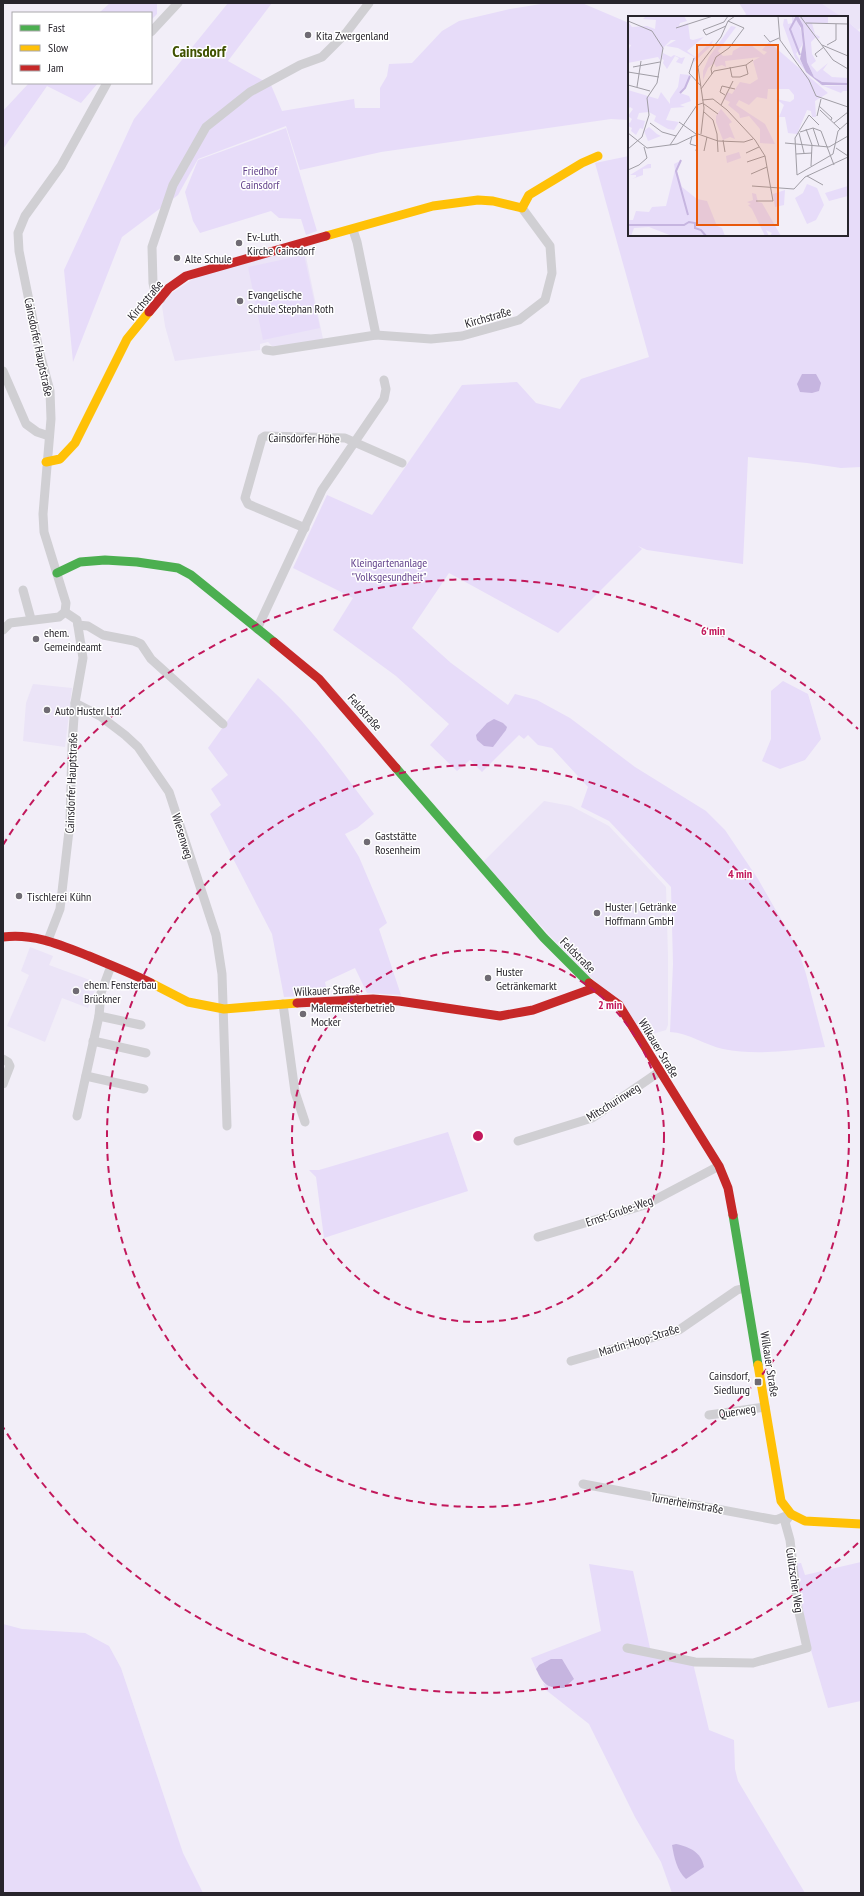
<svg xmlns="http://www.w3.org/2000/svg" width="864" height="1896" font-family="'PT Sans Narrow',sans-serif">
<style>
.built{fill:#ebe4f7}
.green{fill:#e7dcf9}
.water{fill:#c6b5e0}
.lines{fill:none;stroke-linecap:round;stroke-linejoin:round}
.street{stroke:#d0cfd3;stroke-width:9}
.fast{stroke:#4caf50;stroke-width:9}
.slow{stroke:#ffc107;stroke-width:9}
.jam{stroke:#c62828;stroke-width:9}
.ring{fill:none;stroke:#c2185b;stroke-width:2;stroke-dasharray:7 5}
.poi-dot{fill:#6f6b73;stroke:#fff;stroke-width:1.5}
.labels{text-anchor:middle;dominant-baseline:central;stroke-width:3;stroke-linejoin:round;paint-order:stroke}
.poi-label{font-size:12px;fill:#28252c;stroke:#fff;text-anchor:start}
.park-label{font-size:12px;fill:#64448c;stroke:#fff}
.street-label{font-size:12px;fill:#28252c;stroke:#fff}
.district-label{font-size:16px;font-weight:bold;fill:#405200;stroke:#fff}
.inset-river{fill:none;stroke:#c6b5e0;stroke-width:2}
.inset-road{fill:none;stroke:#a19ea6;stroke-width:1}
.view{fill:#e8590c;fill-opacity:0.15;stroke:#e8590c;stroke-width:2}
.inset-edge{fill:none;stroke:#28252c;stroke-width:2}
.centre{fill:#c2185b;stroke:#fff;stroke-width:2}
.ring-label{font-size:12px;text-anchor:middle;font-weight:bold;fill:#c2185b;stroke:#fff;stroke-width:3;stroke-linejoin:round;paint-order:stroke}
</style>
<rect width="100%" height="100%" fill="#f2eef8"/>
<g class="built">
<path d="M821,3h40v24l-3,3 -11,-9v-4h-5z"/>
<path d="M304,247l19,92 -49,9 -6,-6 -8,2v6l-85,11 -10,-35 -3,-20 7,-11 30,-20z"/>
<path d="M33,684l39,4 -7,59 -42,-6 3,-38z"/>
<path d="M544,801l27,5 38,20 57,61 2,68v70l-2,5 -21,6 -50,-55 -22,-20 -90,-99z"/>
<path d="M30,947l23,9 -4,9 49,18 -10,25 -26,-10 -17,44 -38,-16 22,-51 -8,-4z"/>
</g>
<g class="green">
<path d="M110,3h47v11l-6,6v-7h-52z"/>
<path d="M228,3h44l-44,58 43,24 11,26 72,-12 1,9h25v-20l7,-12 2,-12 23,-1 30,-32 17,-10 51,-12 37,-6h35l47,20v97l-18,-1 -230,33 -81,18 -14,-44 -88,33 -20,36 -56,42 -49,125 -9,-92 70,-151z"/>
<path d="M739,3h82l21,14h-98l2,-3z"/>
<path d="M847,21l14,12v434l-20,1 -34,-5 -59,-6 -5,107 -96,-14 -9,-4 4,3 -84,84 -109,-60 -37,55 39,35 57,42 7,-11 22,6 33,18 65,49 71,44 19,19 33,49 40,70 8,25 19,73c-34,3 -68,9 -102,2 -18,-4 -34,-16 -53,-17l3,-68 -2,-77 -62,-66 -28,-14 7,-20 -36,-39 -14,-3 -10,-10 -4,4 -5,-4 -37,37 -12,-12 -13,11 -27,-26 19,-21 -53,-48 -63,-46 20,-32 -60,-30 34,-73 45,20 90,-130 55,-3 19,21 24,6 21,-30 68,-22 -54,-194 34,-7v79h218z"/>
<path d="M29,83h69l-17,20 -34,-17 -44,63v-38z"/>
<path d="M286,128l31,103 -11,4 -5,-16 -22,-1 -8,-7 -71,22 -7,-12 -8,-29 13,-32z"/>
<path d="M304,255l16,73 -57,12 -15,-73z"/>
<path d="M258,678c47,39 79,87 116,136l-17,14 -12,6 14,23 28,66 -8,6 22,66 -34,-2 -12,-25 -30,14 3,13 -44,2 -12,-63 -62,-120 11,-9 -10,-16 17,-14 -20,-27z"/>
<path d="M783,681l25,13 13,45 -16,21 -25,9 -18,-8 9,-22v-48z"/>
<path d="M448,1132l20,59 -144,47 -8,-61 -7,-7h10z"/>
<path d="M861,1562v139l-33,7 -18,-61 -16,-83 7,-1 4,12z"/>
<path d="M589,1564l44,7 19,86 41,6 16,67 25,10 1,29 3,12 67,112h-133l-11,-31 -26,-45 -46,-93 -43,-34 -3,-7 9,5 -13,-23 -3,4 -5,-11 70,-27z"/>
<path d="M3,1624l19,5 63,4 24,13 12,22 62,185 20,40h-200z"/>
</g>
<g class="water">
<path d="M802,374h14l5,9 -2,8 -7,2 -12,-1 -3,-8z"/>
<path d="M494,719l9,4 4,4 -1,3 -13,17 -9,-1 -7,-6 -1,-5 11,-12z"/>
<path d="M551,1659h11l12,20 -10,9c-18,0 -20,-3 -28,-19l3,-4z"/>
<path d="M676,1844c14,3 25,8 28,23l-18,12c-9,-8 -12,-22 -14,-34z"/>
</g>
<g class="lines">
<g class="street">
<path d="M151,32l27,-29"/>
<path d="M353,230l4,12 19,93 55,4 31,-3 57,-16 26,-20 7,-27 -2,-27 -28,-38"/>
<path d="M161,299l-6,-7 -2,-9 -1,-36 21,-62 33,-58 44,-35 50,-27 22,-8 24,-24 23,-30"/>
<path d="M266,350l7,1 103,-16"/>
<path d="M3,371l23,53 11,8 12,4"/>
<path d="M305,528l-57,-24 -3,-6 17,-60 3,-2 80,2 57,25"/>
<path d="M23,590l8,29"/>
<path d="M65,612l1,-9 -22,-71 -1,-18 8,-95 -1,-28 -11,-41 -20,-99 -1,-18 7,-17 36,-50 46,-83"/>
<path d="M78,625l10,1 15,9 31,6 7,3 10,15 72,65"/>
<path d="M257,629l65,-139 62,-91 2,-10 -2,-9"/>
<path d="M3,630l7,-7 49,-6 6,-5"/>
<path d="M75,703l25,13 25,19 13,12 31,45 47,143 6,39 5,152"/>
<path d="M48,940l12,-31 10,-87 2,-76 3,-43 8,-45 -6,-38 -12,-8"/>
<path d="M283,1004l12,88 10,30"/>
<path d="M99,1016l42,9"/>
<path d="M93,1041l53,12"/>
<path d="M3,1059l5,3 2,4 -7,18"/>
<path d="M86,1076l58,13"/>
<path d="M77,1116l22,-100 2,-23 10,-27"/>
<path d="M518,1141l74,-23 67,-46"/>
<path d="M538,1237l107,-32 74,-39"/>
<path d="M571,1361l108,-31 58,-40 8,-2"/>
<path d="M709,1415l56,-8"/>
<path d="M583,1484l193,36 15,-6"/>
<path d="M627,1648l68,14 58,1 54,-15 -9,-40 -8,-68 -5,-18 6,-8"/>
</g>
<g class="fast">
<path d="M57,573l23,-11 25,-2 32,2 41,6 13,7 83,67"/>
<path d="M396,768l148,170 45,45"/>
<path d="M733,1215l25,150"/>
</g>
<g class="slow">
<path d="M326,236l107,-30 45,-6 15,1 29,7 7,-13 53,-32 16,-7"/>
<path d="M46,462l14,-3 15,-16 52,-104 22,-27"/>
<path d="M151,983l37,19 36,7 73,-6"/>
<path d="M758,1365l23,136 10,13 14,7 56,3"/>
</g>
<g class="jam">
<path d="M149,312l20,-24 17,-12 140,-40"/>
<path d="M274,642l45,37 77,89"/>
<path d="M3,937c31,-4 58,8 86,19 21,9 42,17 62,27"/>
<path d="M589,983l30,22 100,161 9,22 5,27"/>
<path d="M297,1003l76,-4 26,2 101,15 33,-6 61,-22"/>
</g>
</g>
<g class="ring">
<circle cx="478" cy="1136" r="186"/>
<circle cx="478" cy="1136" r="371"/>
<path d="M858 1543A557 557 0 0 1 3 1427M3 845A557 557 0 0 1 858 729"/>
</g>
<g class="poi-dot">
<circle cx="308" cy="35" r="4"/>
<circle cx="239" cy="243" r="4"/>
<circle cx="177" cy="258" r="4"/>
<circle cx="240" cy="301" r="4"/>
<circle cx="36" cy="639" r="4"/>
<circle cx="47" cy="710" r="4"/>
<circle cx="367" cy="842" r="4"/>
<circle cx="19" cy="896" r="4"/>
<circle cx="597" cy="913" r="4"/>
<circle cx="488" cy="978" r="4"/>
<circle cx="76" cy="991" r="4"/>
<circle cx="303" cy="1014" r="4"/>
<rect x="754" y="1378" width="8" height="8" rx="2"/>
</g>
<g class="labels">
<g class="poi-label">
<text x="316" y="35">Kita Zwergenland</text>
<text x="247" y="236">Ev.-Luth.<tspan x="247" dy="14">Kirche Cainsdorf</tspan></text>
<text x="185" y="258">Alte Schule</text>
<text x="248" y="294">Evangelische<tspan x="248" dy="14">Schule Stephan Roth</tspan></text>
<text x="44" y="632">ehem.<tspan x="44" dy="14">Gemeindeamt</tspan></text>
<text x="55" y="710">Auto Huster Ltd.</text>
<text x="375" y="835">Gaststätte<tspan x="375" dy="14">Rosenheim</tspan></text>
<text x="27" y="896">Tischlerei Kühn</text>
<text x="605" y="906">Huster | Getränke<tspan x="605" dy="14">Hoffmann GmbH</tspan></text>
<text x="496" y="971">Huster<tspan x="496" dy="14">Getränkemarkt</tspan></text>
<text x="84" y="984">ehem. Fensterbau<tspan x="84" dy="14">Brückner</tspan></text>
<text x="311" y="1007">Malermeisterbetrieb<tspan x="311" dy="14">Mocker</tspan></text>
<text x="750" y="1375" text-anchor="end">Cainsdorf,<tspan x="750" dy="14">Siedlung</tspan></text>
</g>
<g class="park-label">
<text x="260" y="170">Friedhof<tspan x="260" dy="14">Cainsdorf</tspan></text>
<text x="389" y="562">Kleingartenanlage<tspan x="389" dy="14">"Volksgesundheit"</tspan></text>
</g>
<g class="street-label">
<text transform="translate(145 300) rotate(-50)">Kirchstraße</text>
<text transform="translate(488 317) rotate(-16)">Kirchstraße</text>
<text transform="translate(39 347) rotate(78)">Cainsdorfer Hauptstraße</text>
<text transform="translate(304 438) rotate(1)">Cainsdorfer Höhe</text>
<text transform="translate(365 712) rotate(48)">Feldstraße</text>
<text transform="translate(71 783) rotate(-88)">Cainsdorfer Hauptstraße</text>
<text transform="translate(183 836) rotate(73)">Wiesenweg</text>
<text transform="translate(578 955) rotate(45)">Feldstraße</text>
<text transform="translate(327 990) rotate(-3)">Wilkauer Straße</text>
<text transform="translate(659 1048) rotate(59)">Wilkauer Straße</text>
<text transform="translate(613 1102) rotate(-32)">Mitschurinweg</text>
<text transform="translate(619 1211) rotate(-19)">Ernst-Grube-Weg</text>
<text transform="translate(639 1340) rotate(-17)">Martin-Hoop-Straße</text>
<text transform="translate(770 1364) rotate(81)">Wilkauer Straße</text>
<text transform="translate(737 1411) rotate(-9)">Querweg</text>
<text transform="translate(687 1503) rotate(10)">Turnerheimstraße</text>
<text transform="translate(795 1580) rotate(82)">Culitzscher Weg</text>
</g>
<g class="district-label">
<text x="199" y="51">Cainsdorf</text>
</g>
</g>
<g transform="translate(628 16)">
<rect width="220" height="220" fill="#f2eef8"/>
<path d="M18,0h38l3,5 -7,2 -1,3 9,-3 2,16 3,1 11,-3 -17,14 8,6 18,-17 -2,6 -18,17 1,-6 -16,-9 -12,-2 10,-6h-5l-8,8 -3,12 -2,-3 -30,6v-17l1,3 2,-4 -3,-1v-22l4,5 15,-1 8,3 1,-9 -13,-1zM164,0l6,5 5,17v6l-7,10 15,24 -16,-20 -12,-33 1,-6h3l1,5 4,-1zM170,0h30v7h-16l3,11 5,3 -2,2 -11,-16 9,14 -5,5 1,12 4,7 -5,4 6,7 11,-9 -5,7 9,7 16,1v5l-26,-1 -8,-5 -7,-15 -3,-30zM103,10l5,1 -18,24 5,5 9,-1 1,-4 7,-4 11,-2 13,10 3,-3 -5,-2 7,-8 59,51 -13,8 1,16h-4l-1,-6 -4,-1 -10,24 -9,-1 -3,-16h-6l5,-12 -8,-6 14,3 4,-3v-4l-5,-6h-21l-1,10 -10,-2 -8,8 -10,-5 -3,5 29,19 10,20 -15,-1v-14l-11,-13 -9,2 -1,-4 -11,-9 2,-3 -6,-3 3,-7 5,2 8,-12 10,2 8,-5 -5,-18 7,-4 -35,4 1,6 -4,-2 -6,2 -2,-4 -6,5 -5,12v-9l6,-14zM35,37l8,4 3,-2 7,3 4,-1 -3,7 -6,-2 3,-4 -4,-2 -8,13 -4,-6 1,-3 -2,-1zM52,58l10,1 -4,12 -6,6 9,3 2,5 -11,4 5,2 -14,1 -5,12 13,2 -5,8 -6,-1 -14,-8 2,-5 -7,-4 -10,1 -2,6 8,2 -2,8 -3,-1 -4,7 -5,-4 1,-3 -4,-2v-4l2,1 2,-4 -4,-3 5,-7 -3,-2 -2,2v-19l30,9 3,-7 9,12v-5l8,-12zM188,67l10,3 22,-1v6h-5l-2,2zM93,93l11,13 -3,2 6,15 -5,-2 -7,3 -7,-18v-6zM21,111l8,7 4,2 -13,5 -4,-10zM111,136l2,6 -14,5 -1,-7zM52,145l-3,10 5,16 15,12 10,2 10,25 5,2 3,8h-53l-23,-9 -15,1 -3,8h-3v-16h5l3,-9 13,1 3,-5 14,-1 9,-36 -1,-6zM20,148h3v4l-8,1v6l-11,4 4,-2v-2h-6zM179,168l10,4 7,17 -8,15 -9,4 -12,-26 8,-5zM220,170v10l-19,5 -4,-8zM157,174l-1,15 -9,2 -2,-13zM124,177l4,1 2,8 4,1 19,33h-11l2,-3 -6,-3 3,6h-4l-13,-27 -4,-4 3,-1 -4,-2 6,-2z" fill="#e7dcf9"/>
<path d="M166,0h4l5,9 4,37 7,15 8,5 26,1v2h-26l-16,-13 -6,-13 3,-15 -2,-16z" fill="#c6b5e0"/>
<path class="inset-river" d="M168,2l-6,11 10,26M52,77l5,-5 5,-12M53,144l-5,11 12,44M0,209h56l5,-3 6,1v5l6,2 5,6"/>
<path class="inset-road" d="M150,0l2,24 29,40 7,16 32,11M172,0l33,44 15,9M0,5l24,10 11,17 -6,35 -10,15 2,17 -7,22 -14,12M178,7l42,1M98,10l-20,9 -3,-5 21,-8 4,-6M48,12l37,-12M136,19l6,7 9,-4M194,29l26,11M199,29l9,-5v-16M189,41l-2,-3 9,-7M66,42l-5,15 12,13M5,51l27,-5M102,51l2,10h8l8,-3 -2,-9M0,56l31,5M84,58l-1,-5 5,-12 13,-9 15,-20 -16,-7M0,69l22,6M9,71l4,-26M73,73l13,-18 32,-6 7,-5M97,79l-5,-3 2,-6 13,3M74,84l11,-1 14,11 28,30 10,16 8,45h-17M76,88l14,10M93,89l12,-24M191,90l13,12 -1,2M192,94l20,19M76,96l9,8 4,14 1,18M189,100l4,-17M51,106l17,12M22,107l12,9 14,4M206,107l14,-11M191,109l-10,-10 -14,23 2,37 36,-21 5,-23 10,-9M185,112l6,18M178,113l6,16 -1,21M172,116l13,-4 8,3 13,34M0,117l19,15 30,-4 21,-10 20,7 26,1 9,-3M171,117l5,20M73,118l3,-26 -6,-41 23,-30 7,-16 7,-5M64,120l-2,8 7,2 -1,5M95,124l2,12M157,127l44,4 19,-11M42,129l27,-40 6,-2M208,132l12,8M76,135l3,-14M118,137l13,-6M168,138l16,-1M119,146l18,-6M0,154l11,-5 8,-7 -3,-11M123,158l16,-7M179,160l16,9M124,170l42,3 11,-12 43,-20"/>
<path class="view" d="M69,29h81v180h-81z"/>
<rect width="220" height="220" class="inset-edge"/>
</g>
<circle cx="478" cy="1136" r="6" class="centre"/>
<g class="ring-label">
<text x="713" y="635">6 min</text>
<text x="740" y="878">4 min</text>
<text x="610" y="1009">2 min</text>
</g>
<rect width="864" height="1896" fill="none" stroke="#28252c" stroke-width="8"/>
<rect x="12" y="12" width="140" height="72" fill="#ffffff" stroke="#a9a8ab"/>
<rect x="20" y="25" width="20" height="6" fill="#4caf50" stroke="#a9a8ab"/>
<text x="48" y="32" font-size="12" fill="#28252c">Fast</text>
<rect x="20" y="45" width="20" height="6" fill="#ffc107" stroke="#a9a8ab"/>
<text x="48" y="52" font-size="12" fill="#28252c">Slow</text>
<rect x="20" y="65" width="20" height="6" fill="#c62828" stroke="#a9a8ab"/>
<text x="48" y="72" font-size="12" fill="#28252c">Jam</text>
</svg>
